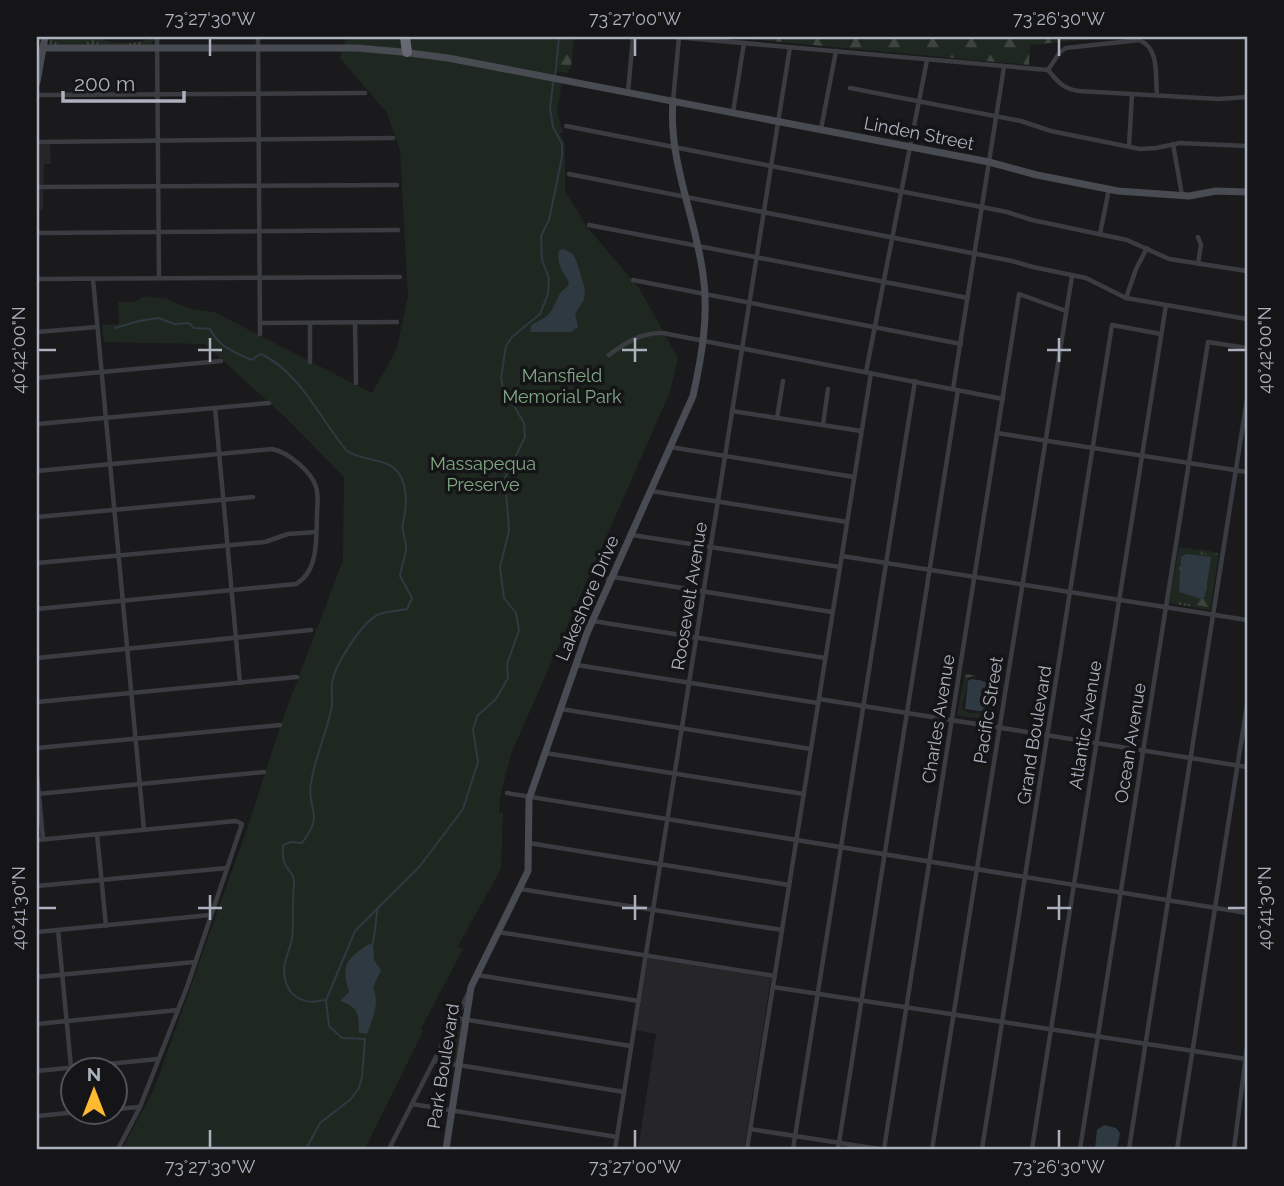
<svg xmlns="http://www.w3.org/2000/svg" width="1284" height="1186" font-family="Raleway,sans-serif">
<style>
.built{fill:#262629}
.grass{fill:url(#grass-tufts)}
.forest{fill:url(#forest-firs)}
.park{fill:#1f2820}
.water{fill:#2e3942}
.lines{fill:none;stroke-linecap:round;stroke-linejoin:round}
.stream{stroke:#2e3942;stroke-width:2}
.street{stroke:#3a3c42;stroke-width:4.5}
.secondary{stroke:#484b52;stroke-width:7}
.highway{stroke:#666973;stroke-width:10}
.ticks{fill:none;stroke:#abb1bd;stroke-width:2.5}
.labels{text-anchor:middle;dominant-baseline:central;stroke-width:7;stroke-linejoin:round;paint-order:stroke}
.street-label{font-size:18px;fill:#abb1bd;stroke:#151517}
.park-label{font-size:18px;fill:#81a984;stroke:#151517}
.neatline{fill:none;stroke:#abb1bd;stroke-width:2.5}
.ticks-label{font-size:18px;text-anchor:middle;fill:#abb1bd}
</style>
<defs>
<pattern id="grass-tufts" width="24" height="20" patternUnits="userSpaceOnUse" patternTransform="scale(1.75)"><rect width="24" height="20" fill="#1f2820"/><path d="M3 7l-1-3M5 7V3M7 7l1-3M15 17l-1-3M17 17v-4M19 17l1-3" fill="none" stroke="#3d453e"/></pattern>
<pattern id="forest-firs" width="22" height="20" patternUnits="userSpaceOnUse" patternTransform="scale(1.75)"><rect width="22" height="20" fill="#1f2820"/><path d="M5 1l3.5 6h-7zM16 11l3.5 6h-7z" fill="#3d453e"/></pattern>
</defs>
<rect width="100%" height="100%" fill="#1a1a1c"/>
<g class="built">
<path d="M37,144h13l1,20h-7l-1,46h-6z"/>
<path d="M648,958l123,20 -27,171h-106l18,-115 -20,-4z"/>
</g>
<g class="grass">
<path d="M51,37l32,2 22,-2v4c14,2 36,4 47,-4l2,3 -3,5h-98l-4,-1z"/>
<path d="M1179,547l40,6 -9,57 -41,-7z"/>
<path d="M456,1018l10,2 -7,45 -25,-4z"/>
</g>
<g class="forest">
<path d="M409,37h165l-3,30 -4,6 -18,-3z"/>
<path d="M726,37h386l-82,8 -1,20z"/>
<path d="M1192,549l25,4 -9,54 -35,-6 7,-46 -3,40 6,2 23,2 7,-43z"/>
<path d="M965,674l11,2 -7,1 -7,29 1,4 5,3h20l8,-29h3l-6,37 -36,-6z"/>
</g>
<path class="park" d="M346,37h209l-1,43 8,2 -5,30 6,20 -3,2 5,10v47l22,36 52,61 39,70 -8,34 -159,362 -11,43 -1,16h4l-2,56 -43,77 5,3 -42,80 2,2 -56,114 -4,4h-241l32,-60 94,-263 34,-105 61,-161 1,-83 -57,-58 -82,-75 -101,-2 -2,-17 17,-1 -1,-22h16l11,-6 22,3 24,10 23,3 158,81 24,-42 12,-54 -8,-147 -13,-37 -47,-55z"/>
<g class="water">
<path d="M564,249l9,5 3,6 9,29 -1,11 -9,14 3,13 -7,5h-41l1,-7c7,-4 16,-7 20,-14 8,-12 5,-16 17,-25l1,-4c-7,-12 -13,-19 -10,-32z"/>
<path d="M1186,554l25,3 -6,40 -4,2 -22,-7 2,-35z"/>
<path d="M971,679l9,1 12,5 -4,24 -3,3 -20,-3 3,-28z"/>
<path d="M369,944l4,1 1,15 7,10 -8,17c7,17 0,30 -6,47l-8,-1c-1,-20 1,-25 -19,-32l9,-9c-8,-27 -3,-33 20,-48z"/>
<path d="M1104,1125l12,3 4,5 -3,16h-22l2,-19z"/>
</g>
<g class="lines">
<g class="stream">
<path d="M555,77l4,-40"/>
<path d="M115,328l24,-7 19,-3 17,6 14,-1 5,5 16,1c9,19 24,22 41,31l10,-6c40,19 58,64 86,97 13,9 35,8 46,16 16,13 14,39 10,56 -2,7 2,14 3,22 1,9 -5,21 -6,31l12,22 -5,11c-9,2 -19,2 -27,5 -17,6 -42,47 -47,64 -3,9 0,18 -1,27 -4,25 -17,51 -21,78 -5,29 15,28 -9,60l-11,-1 -8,3c0,5 -1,12 1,17 3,9 11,11 10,23 -2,18 0,37 -2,54 -2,10 -8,21 -8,32 1,24 18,35 40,29"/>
<path d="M372,946c4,-13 3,-25 6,-39"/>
<path d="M306,1149l14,-26 31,-24 8,-11 3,-11 3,-38 -23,-1 -13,-12 -3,-26 29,-69 65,-65 43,-57 15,-47 -5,-32 4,-14 19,-17 12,-21 -1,-14 12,-34 -3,-17 -12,-15 -4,-31 9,-36 -4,-53 20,-41 -1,-14 -21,-36 -2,-9 5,-32 6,-9 28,-23 8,-20 1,-16 -7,-18 -1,-24 8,-16 13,-63v-13l-9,-17 -3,-19 3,-25"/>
</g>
<g class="street">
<path d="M157,37l2,241"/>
<path d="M258,37l2,297"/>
<path d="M675,37l373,33 12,-18 6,-4 73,-8c21,8 16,36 18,55"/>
<path d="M1048,70c10,12 15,19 31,21l140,8 28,-2"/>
<path d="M850,88l171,33 30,10 89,18 16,-1 24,-5 67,3"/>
<path d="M628,92l5,-55"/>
<path d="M37,95l328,-2"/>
<path d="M673,101l6,-64"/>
<path d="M733,112l11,-69"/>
<path d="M566,126l441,86 25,8 95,20 42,19 78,12"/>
<path d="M821,129l15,-78"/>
<path d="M37,142l356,-4"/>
<path d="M1173,144l9,51"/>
<path d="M1129,146l3,-52"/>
<path d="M569,174l443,87 21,6 53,11 40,20 121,21"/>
<path d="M37,187l360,-2"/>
<path d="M589,225l379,73"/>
<path d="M37,233l361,-3"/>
<path d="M1100,234l9,-45"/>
<path d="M1198,264l3,-19 -3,-8"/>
<path d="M37,279l363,-2"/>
<path d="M93,279l51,551"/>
<path d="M633,280l328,64"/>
<path d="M1126,298l10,-29 11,-21"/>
<path d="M260,323l137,-1"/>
<path d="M310,323v39"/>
<path d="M355,323l1,60"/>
<path d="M37,332l60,-5"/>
<path d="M609,355c16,-12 33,-23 54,-22l340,66"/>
<path d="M866,372l61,-312"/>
<path d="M37,378l184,-17"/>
<path d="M953,389l51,-322"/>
<path d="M215,408l25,275"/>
<path d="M732,411l129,20"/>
<path d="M777,418l6,-37"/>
<path d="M37,424l232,-21"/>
<path d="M823,425l5,-36"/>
<path d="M997,433l250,39"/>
<path d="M670,447l184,30"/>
<path d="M37,471l235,-22c16,3 40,23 44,38 3,9 1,19 1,28 -1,23 2,56 -21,69l-259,25"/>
<path d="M651,491l196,31"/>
<path d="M37,517l216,-20"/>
<path d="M632,535l208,32"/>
<path d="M842,556l405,64"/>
<path d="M37,563l228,-21 23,-8 28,-2"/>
<path d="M593,572l17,8"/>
<path d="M613,577l219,35"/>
<path d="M593,621l232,37"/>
<path d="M37,658l274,-28"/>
<path d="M577,665l241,38"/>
<path d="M819,699l428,68"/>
<path d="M37,702l260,-25"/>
<path d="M561,709l250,40"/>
<path d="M37,748l243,-23"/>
<path d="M545,753l259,41"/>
<path d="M37,775l6,64"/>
<path d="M507,793l740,120"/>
<path d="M37,794l227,-22"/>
<path d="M97,834l9,92"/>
<path d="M37,840l199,-19 6,3 -55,163 -47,120 -22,42"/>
<path d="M529,843l260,42"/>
<path d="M37,886l190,-18"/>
<path d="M520,889l262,41"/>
<path d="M58,930l13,137"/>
<path d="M37,932l173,-17"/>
<path d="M498,932l277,44"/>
<path d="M477,975l162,26"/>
<path d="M37,977l158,-15"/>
<path d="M773,987l473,72"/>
<path d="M456,1018l175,28"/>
<path d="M37,1024l141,-14"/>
<path d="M434,1061l190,31"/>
<path d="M37,1071l121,-12"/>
<path d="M412,1104l205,33"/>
<path d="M116,1109l23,-2"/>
<path d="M37,1116l41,-4"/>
<path d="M750,1129l129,20"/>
<path d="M390,1148l11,1"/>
<path d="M389,1149l79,-155"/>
<path d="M615,1149l175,-1102"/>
<path d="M747,1149l124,-776"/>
<path d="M793,1149l122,-768"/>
<path d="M838,1149l120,-759"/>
<path d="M884,1149l135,-855 47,17"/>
<path d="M932,1149l140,-873"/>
<path d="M982,1149l130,-824 49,9"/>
<path d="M1032,1149l134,-844"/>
<path d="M1080,1149l128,-807 39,6"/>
<path d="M1129,1149l118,-750"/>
<path d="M1177,1149l70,-444"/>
<path d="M1234,1149l13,-102"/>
</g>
<g class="secondary">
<path d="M43,48h314l45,4 46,6 541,104 48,13 81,16 71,5 27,-5 31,1"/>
<path d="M37,82l8,-45"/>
<path d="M446,1149l25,-162 57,-116 1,-72 58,-166 106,-237c9,-41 16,-81 10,-122 -8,-59 -35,-114 -30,-173"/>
</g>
<path class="highway" d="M405,37l2,15"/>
</g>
<path class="ticks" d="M210,38v18M635,38v18M1059,38v18M210,338v24M635,338v24M1059,338v24M38,350h18M198,350h24M622,350h25M1047,350h24M1228,350h18M210,895v25M635,895v25M1059,895v25M38,908h18M198,908h24M622,908h25M1047,908h24M1228,908h18M210,1130v18M635,1130v18M1059,1130v18"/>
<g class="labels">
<g class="street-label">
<text transform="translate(919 133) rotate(11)">Linden Street</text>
<text transform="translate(689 596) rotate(-81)">Roosevelt Avenue</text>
<text transform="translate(587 598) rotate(-67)">Lakeshore Drive</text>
<text transform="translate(988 710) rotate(-81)">Pacific Street</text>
<text transform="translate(938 719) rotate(-81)">Charles Avenue</text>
<text transform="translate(1085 725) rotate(-81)">Atlantic Avenue</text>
<text transform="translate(1034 735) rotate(-81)">Grand Boulevard</text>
<text transform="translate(1130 743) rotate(-81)">Ocean Avenue</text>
<text transform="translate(443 1066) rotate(-81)">Park Boulevard</text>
</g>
<g class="park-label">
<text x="562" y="375">Mansfield<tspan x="562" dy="21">Memorial Park</tspan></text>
<text x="483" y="463">Massapequa<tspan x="483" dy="21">Preserve</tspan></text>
</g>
</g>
<rect width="1284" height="1186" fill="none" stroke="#151517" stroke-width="77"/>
<g transform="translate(94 1091)"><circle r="33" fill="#151517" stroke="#515359" stroke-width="2"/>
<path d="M0-5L12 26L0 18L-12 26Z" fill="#ffba2f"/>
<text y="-10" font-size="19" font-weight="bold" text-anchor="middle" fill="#abb1bd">N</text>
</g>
<path d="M63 91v10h121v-10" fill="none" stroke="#abb1bd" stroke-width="3.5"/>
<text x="74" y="91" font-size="21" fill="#abb1bd" stroke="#151517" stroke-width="5" paint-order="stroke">200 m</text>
<rect x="38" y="38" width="1208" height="1110" class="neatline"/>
<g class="ticks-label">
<text x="210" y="25">73°27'30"W</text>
<text x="635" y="25">73°27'00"W</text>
<text x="1059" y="25">73°26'30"W</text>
<text transform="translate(19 350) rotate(-90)" y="6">40°42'00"N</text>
<text transform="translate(1265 350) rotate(-90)" y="6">40°42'00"N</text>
<text transform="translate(19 908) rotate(-90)" y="6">40°41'30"N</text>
<text transform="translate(1265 908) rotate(-90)" y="6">40°41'30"N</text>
<text x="210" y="1173">73°27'30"W</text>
<text x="635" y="1173">73°27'00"W</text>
<text x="1059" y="1173">73°26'30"W</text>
</g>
</svg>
